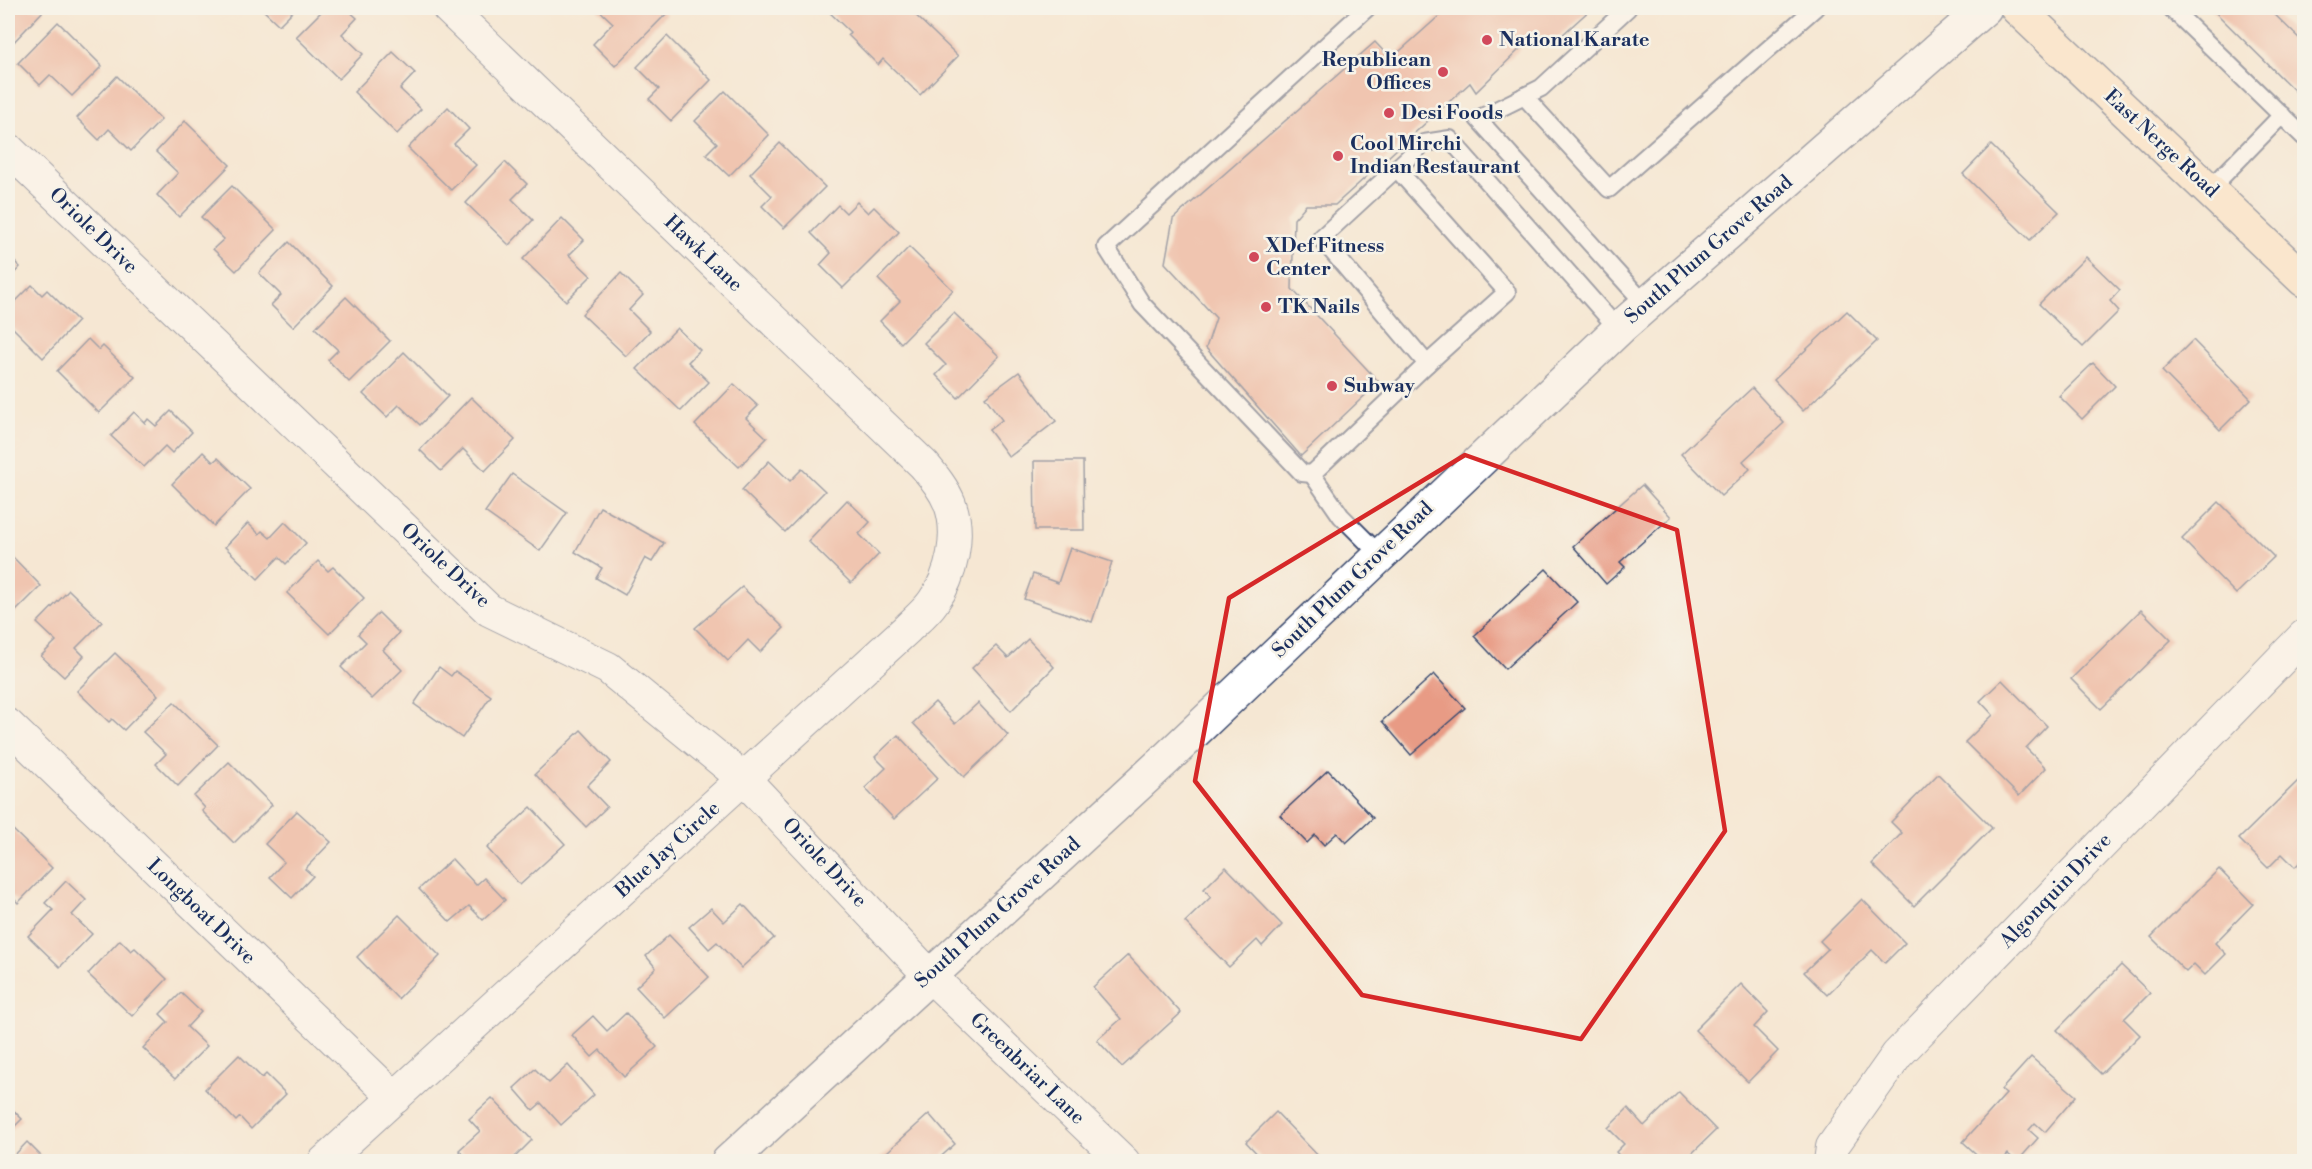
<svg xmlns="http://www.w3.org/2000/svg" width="2312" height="1169" font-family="'Libre Bodoni',serif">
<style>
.building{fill:#e89b85}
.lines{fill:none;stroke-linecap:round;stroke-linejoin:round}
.service-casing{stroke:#3c4b70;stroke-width:20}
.minor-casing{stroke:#3c4b70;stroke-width:34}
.tertiary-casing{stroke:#3c4b70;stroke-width:36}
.secondary-casing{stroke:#3c4b70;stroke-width:36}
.service{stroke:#fff;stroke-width:16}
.minor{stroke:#fff;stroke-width:32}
.tertiary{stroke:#fff;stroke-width:33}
.secondary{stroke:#fee5c5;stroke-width:33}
.marked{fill:none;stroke:#d62828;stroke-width:4.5;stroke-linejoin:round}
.poi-dot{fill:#d1495b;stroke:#f7f3e8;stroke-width:2}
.labels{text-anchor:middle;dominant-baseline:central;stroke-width:5;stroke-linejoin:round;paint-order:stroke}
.poi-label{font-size:20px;font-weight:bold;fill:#1b2f5e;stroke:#f7f3e8;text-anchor:start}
.street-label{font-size:20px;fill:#1b2f5e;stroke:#f7f3e8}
</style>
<rect width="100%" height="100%" fill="#f7f3e8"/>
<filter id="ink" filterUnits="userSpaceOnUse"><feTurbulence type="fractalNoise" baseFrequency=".0167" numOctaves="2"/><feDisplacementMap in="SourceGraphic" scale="12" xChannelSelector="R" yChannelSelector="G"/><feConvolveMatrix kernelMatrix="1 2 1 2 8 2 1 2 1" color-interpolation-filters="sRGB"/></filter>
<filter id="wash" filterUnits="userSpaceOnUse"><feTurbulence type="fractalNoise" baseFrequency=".008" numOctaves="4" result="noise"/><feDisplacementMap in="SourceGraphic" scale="24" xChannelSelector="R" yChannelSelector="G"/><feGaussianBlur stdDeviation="1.35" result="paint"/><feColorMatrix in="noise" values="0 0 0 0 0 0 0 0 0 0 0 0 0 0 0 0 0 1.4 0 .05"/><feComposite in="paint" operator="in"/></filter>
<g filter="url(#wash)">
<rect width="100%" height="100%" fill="#f5e7d3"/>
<g id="blocks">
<g class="building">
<path d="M8,8l37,1 -37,39z"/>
<path d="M261,8h35l-17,17z"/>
<path d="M325,8h21l11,10 -15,16 21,20 -24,25 -43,-42z"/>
<path d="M597,8h62l7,6 -51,52 -22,-22 20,-21z"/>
<path d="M825,8h83l50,48 -38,39 -37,-36 -5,6 -30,-30 2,-3z"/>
<path d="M1448,8h144l-41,37 -14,-13 -61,60 -6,-9 -135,122h-29l-12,14 -2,70 87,93 -78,74 -95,-108 10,-30 -51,-55 8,-44 202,-177 16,17z"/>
<path d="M2211,8h57l36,35v57z"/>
<path d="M58,22l44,44 -30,30 -22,-21 -10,10 -22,-22z"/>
<path d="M667,36l44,44 -40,41 -22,-22 10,-10 -22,-22z"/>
<path d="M393,52l22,21 -15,16 21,20 -24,25 -43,-42z"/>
<path d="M117,76l44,44 -30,31 -22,-22 -10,11 -22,-22z"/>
<path d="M725,91l44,44 -40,41 -23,-22 11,-11 -22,-22z"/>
<path d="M448,107l21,22 -15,15 22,21 -25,25 -43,-42z"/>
<path d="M185,121l45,44 -51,52 -22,-22 21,-22 -22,-21z"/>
<path d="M780,143l45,44 -41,41 -22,-22 10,-10 -22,-22z"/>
<path d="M1991,145l68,67 -29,28 -67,-66z"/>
<path d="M505,162l22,22 -15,15 21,21 -24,25 -43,-42z"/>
<path d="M232,186l44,44 -40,41 -23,-22 11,-10 -23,-22z"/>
<path d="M857,202l11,11 6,-6 25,25 -56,56 -23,-23 11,-12 -20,-20 27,-28 8,8z"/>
<path d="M562,218l22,22 -15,15 22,21 -25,25 -43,-42z"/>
<path d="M289,242l44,44 -40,41 -22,-22 10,-10 -22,-22z"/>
<path d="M909,247l44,43 -52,53 -21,-22 20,-20 -22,-22z"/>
<path d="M8,255l12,12 -12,13z"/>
<path d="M2086,257l34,33 -10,11 9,10 -36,36 -44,-43z"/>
<path d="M621,273l22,22 -14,15 21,21 -24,25 -44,-42z"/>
<path d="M32,285l10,10 5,-5 31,31 -35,37 -35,-35v-14z"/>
<path d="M346,297l44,44 -41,41 -21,-22 10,-10 -23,-22z"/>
<path d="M1847,311l30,30 -74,70 -29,-31z"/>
<path d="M954,313l45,43 -41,42 -22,-23 10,-10 -22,-22z"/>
<path d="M677,328l23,22 -12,12 21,20 -28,29 -44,-42z"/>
<path d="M88,339l11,11 4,-4 32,31 -36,36 -42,-42z"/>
<path d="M2193,340l58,59 -31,31 -58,-59z"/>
<path d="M404,352l44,44 -28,29 -21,-20 -12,12 -24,-23z"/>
<path d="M2093,363l22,23 -33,33 -23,-23z"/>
<path d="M1019,372l37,49 -47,36 -20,-27 13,-10 -17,-23z"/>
<path d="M734,384l24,22 -12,12 21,20 -28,29 -44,-42z"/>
<path d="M1752,388l32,35 -41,38 7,8 -29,27 -40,-42z"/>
<path d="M471,397l44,43 -30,31 -22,-22 -22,22 -21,-21z"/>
<path d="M171,411l21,21 -20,21 -7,-7 -21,21 -33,-31 23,-24 11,11 3,-4 8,7z"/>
<path d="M203,452l10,10 5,-4 32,31 -36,37 -42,-42z"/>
<path d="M769,461l21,20 12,-12 23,22 -40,41 -43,-42z"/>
<path d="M1034,461h49l1,69h-49z"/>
<path d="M512,474l55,39 -27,38 -55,-39z"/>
<path d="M1642,485l29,32 -51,45 5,5 -19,17 -33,-38z"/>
<path d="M847,500l23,22 -11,12 20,20 -28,29 -43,-42z"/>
<path d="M2219,502l55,55 -38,37 -54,-55z"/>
<path d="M600,507l64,36 -12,19 -7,-4 -20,37 -29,-17 6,-10 -27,-16z"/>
<path d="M285,522l21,21 -20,21 -7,-7 -21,22 -33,-32 23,-24 11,11 3,-3 8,7z"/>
<path d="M1070,548l42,14 -20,60 -68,-23 9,-25 25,9z"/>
<path d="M8,552l33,34 -33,33z"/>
<path d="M318,561l10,10 5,-4 31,31 -35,36 -42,-41z"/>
<path d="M1546,569l31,33 -72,67 -31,-33z"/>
<path d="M742,587l42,41 -24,24 -12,-12 -20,21 -33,-33z"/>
<path d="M69,590l33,32 -26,26 8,8 -20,21 -23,-21 15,-15 -19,-18z"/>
<path d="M2141,610l30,30 -70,69 -30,-30z"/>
<path d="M379,613l20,20 -16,17 19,20 -30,29 -31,-32 25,-25 -8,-8z"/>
<path d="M1028,639l26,28 -43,44 -39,-43 24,-22 12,12z"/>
<path d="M115,653l43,42 -34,35 -12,-11 -3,3 -32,-31z"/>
<path d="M439,667l12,9 4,-5 36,25 -29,42 -48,-34z"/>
<path d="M1434,674l31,34 -54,47 -29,-34z"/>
<path d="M2002,680l45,46 -21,22 20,20 -27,28 -54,-54 28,-27 -13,-14z"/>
<path d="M174,702l44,43 -40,41 -22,-22 10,-10 -23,-22z"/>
<path d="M935,702l20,22 23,-21 30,32 -44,42 -51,-54z"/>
<path d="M581,730l30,32 -24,24 20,21 -21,20 -51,-53z"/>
<path d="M898,735l40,43 -44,41 -29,-31 21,-20 -11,-11z"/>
<path d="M229,762l43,43 -38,38 -32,-32 3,-3 -11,-12z"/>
<path d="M1328,770l45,48 -27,25 -9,-10 -13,12 -9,-10 -8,8 -27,-28z"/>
<path d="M1938,774l54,54 -78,78 -42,-42 30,-31 -11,-11z"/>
<path d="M2301,778l3,3v47l-3,4 3,4v22l-9,9 -13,-13 -14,14 -29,-29z"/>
<path d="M531,807l34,37 -45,41 -33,-37z"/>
<path d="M297,811l34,31 -26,27 8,7 -21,22 -22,-21 14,-15 -19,-18z"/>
<path d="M9,826l43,42 -34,35 -10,-10z"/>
<path d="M452,859l24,26 8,-7 21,22 -22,20 -14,-14 -19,16 -31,-33z"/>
<path d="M1226,867l56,58 -20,21 -5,-6 -28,27 -44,-45 26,-25 -7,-8z"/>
<path d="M2219,869l34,35 -38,39 11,11 -21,21 -11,-11 -8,8 -35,-35z"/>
<path d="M66,881l20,19 -14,15 20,19 -32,33 -32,-31 25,-26 -8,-7z"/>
<path d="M1862,899l43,44 -20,20 -13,-13 -45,45 -23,-23 24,-23 -8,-8z"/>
<path d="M743,904l31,34 -33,30 -24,-26 -8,7 -20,-22 22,-19 13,14z"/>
<path d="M399,915l41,41 -42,43 -41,-42z"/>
<path d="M669,935l40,42 -44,41 -29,-31 20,-19 -10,-12z"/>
<path d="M120,940l11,11 4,-3 32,31 -35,37 -44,-42z"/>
<path d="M1128,955l53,58 -59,54 -25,-27 24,-21 -28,-32z"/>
<path d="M2121,965l29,28 -26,26 16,16 -39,39 -44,-44z"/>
<path d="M1741,984l27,28 -14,15 24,24 -30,31 -53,-52z"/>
<path d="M181,993l20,19 -14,15 20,19 -32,33 -32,-31 25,-26 -8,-8z"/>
<path d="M626,1013l31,34 -33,30 -24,-27 -8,7 -20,-22 21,-19 14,15z"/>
<path d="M239,1055l23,23 4,-4 20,20 -35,35 -11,-12 -4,4 -31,-32z"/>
<path d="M2031,1057l45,39 -31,36 -10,-9 -6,7 9,8 -21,24 -9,-8 -7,8h-16l-22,-20 43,-48 -5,-4z"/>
<path d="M568,1065l26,30 -33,30 -20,-22 -8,7 -19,-22 21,-19 14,14z"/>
<path d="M1679,1092l37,38 -33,32h-58l-9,-10 8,-8 -16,-16 20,-20 16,18z"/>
<path d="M492,1098l40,42 -22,22h-40l-11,-12 21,-19 -11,-12z"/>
<path d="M8,1105l14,14 -14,14z"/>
<path d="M1276,1112l48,50h-59l-19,-20z"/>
<path d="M929,1114l26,30 -20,18h-59z"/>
<path d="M27,1142l20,20h-39z"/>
</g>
</g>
</g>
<g filter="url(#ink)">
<use href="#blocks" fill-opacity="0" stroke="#3c4b70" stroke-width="1.5"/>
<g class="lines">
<defs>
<g id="service">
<path d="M1628,8l-87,80 -63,31 168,186"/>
<path d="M2171,8l133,129"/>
<path d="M1524,96l85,93 206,-181"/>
<path d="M1396,168l111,124 -80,72"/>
<path d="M2209,190l73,-75"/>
<path d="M1312,474l-10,-1 -160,-169 -36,-57 261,-239"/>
<path d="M1379,554l-38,-38 -29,-42 115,-110 -106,-126 103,-95 26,-4 168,190"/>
</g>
<g id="minor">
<path d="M8,149l481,461 119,58 137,112 185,196 194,186"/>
<path d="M8,725l387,373"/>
<path d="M324,1162l583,-533c9,-9 19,-17 26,-27 19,-26 28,-67 17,-98 -6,-15 -16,-27 -26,-39l-476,-457"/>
<path d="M1830,1162l2,-15 65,-92 407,-419"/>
</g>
<path id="tertiary" d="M728,1162l438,-403 456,-433 363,-318"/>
<path id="secondary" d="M2017,8l287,272"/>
</defs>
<use href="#service" class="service-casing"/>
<use href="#minor" class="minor-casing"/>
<use href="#tertiary" class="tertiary-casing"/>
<use href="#secondary" class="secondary-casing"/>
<use href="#service" class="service"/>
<use href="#minor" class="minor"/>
<use href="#tertiary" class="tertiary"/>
<use href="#secondary" class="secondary"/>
</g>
</g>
<path d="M0 0H2312V1169H0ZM1465,455l212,75 48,301 -144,208 -219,-44 -167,-214 34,-183z" fill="#f5e7d3" fill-opacity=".55" fill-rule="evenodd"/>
<path class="marked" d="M1465,455l212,75 48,301 -144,208 -219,-44 -167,-214 34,-183z"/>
<g class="poi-dot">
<circle cx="1487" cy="40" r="6"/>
<circle cx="1443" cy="72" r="6"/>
<circle cx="1389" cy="113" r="6"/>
<circle cx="1338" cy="156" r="6"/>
<circle cx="1254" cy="257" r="6"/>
<circle cx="1266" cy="307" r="6"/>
<circle cx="1332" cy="386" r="6"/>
</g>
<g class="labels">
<g class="poi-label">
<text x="1499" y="40">National Karate</text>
<text x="1431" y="60" text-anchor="end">Republican<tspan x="1431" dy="23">Offices</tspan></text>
<text x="1401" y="113">Desi Foods</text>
<text x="1350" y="144">Cool Mirchi<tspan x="1350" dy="23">Indian Restaurant</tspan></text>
<text x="1266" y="246">XDef Fitness<tspan x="1266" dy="23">Center</tspan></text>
<text x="1278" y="307">TK Nails</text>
<text x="1344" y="386">Subway</text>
</g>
<g class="street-label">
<text transform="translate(2161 144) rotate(43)">East Nerge Road</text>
<text transform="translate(93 231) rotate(44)">Oriole Drive</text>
<text transform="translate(1709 250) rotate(-41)">South Plum Grove Road</text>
<text transform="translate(703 254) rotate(44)">Hawk Lane</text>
<text transform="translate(445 566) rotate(43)">Oriole Drive</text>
<text transform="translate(1353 580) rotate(-44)">South Plum Grove Road</text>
<text transform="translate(668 850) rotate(-42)">Blue Jay Circle</text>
<text transform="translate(824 863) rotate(47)">Oriole Drive</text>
<text transform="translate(2056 891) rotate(-46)">Algonquin Drive</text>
<text transform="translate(201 912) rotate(44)">Longboat Drive</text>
<text transform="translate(998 913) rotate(-42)">South Plum Grove Road</text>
<text transform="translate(1027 1069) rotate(44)">Greenbriar Lane</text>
</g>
</g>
<rect width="2312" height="1169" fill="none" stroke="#f7f3e8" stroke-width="30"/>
</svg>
